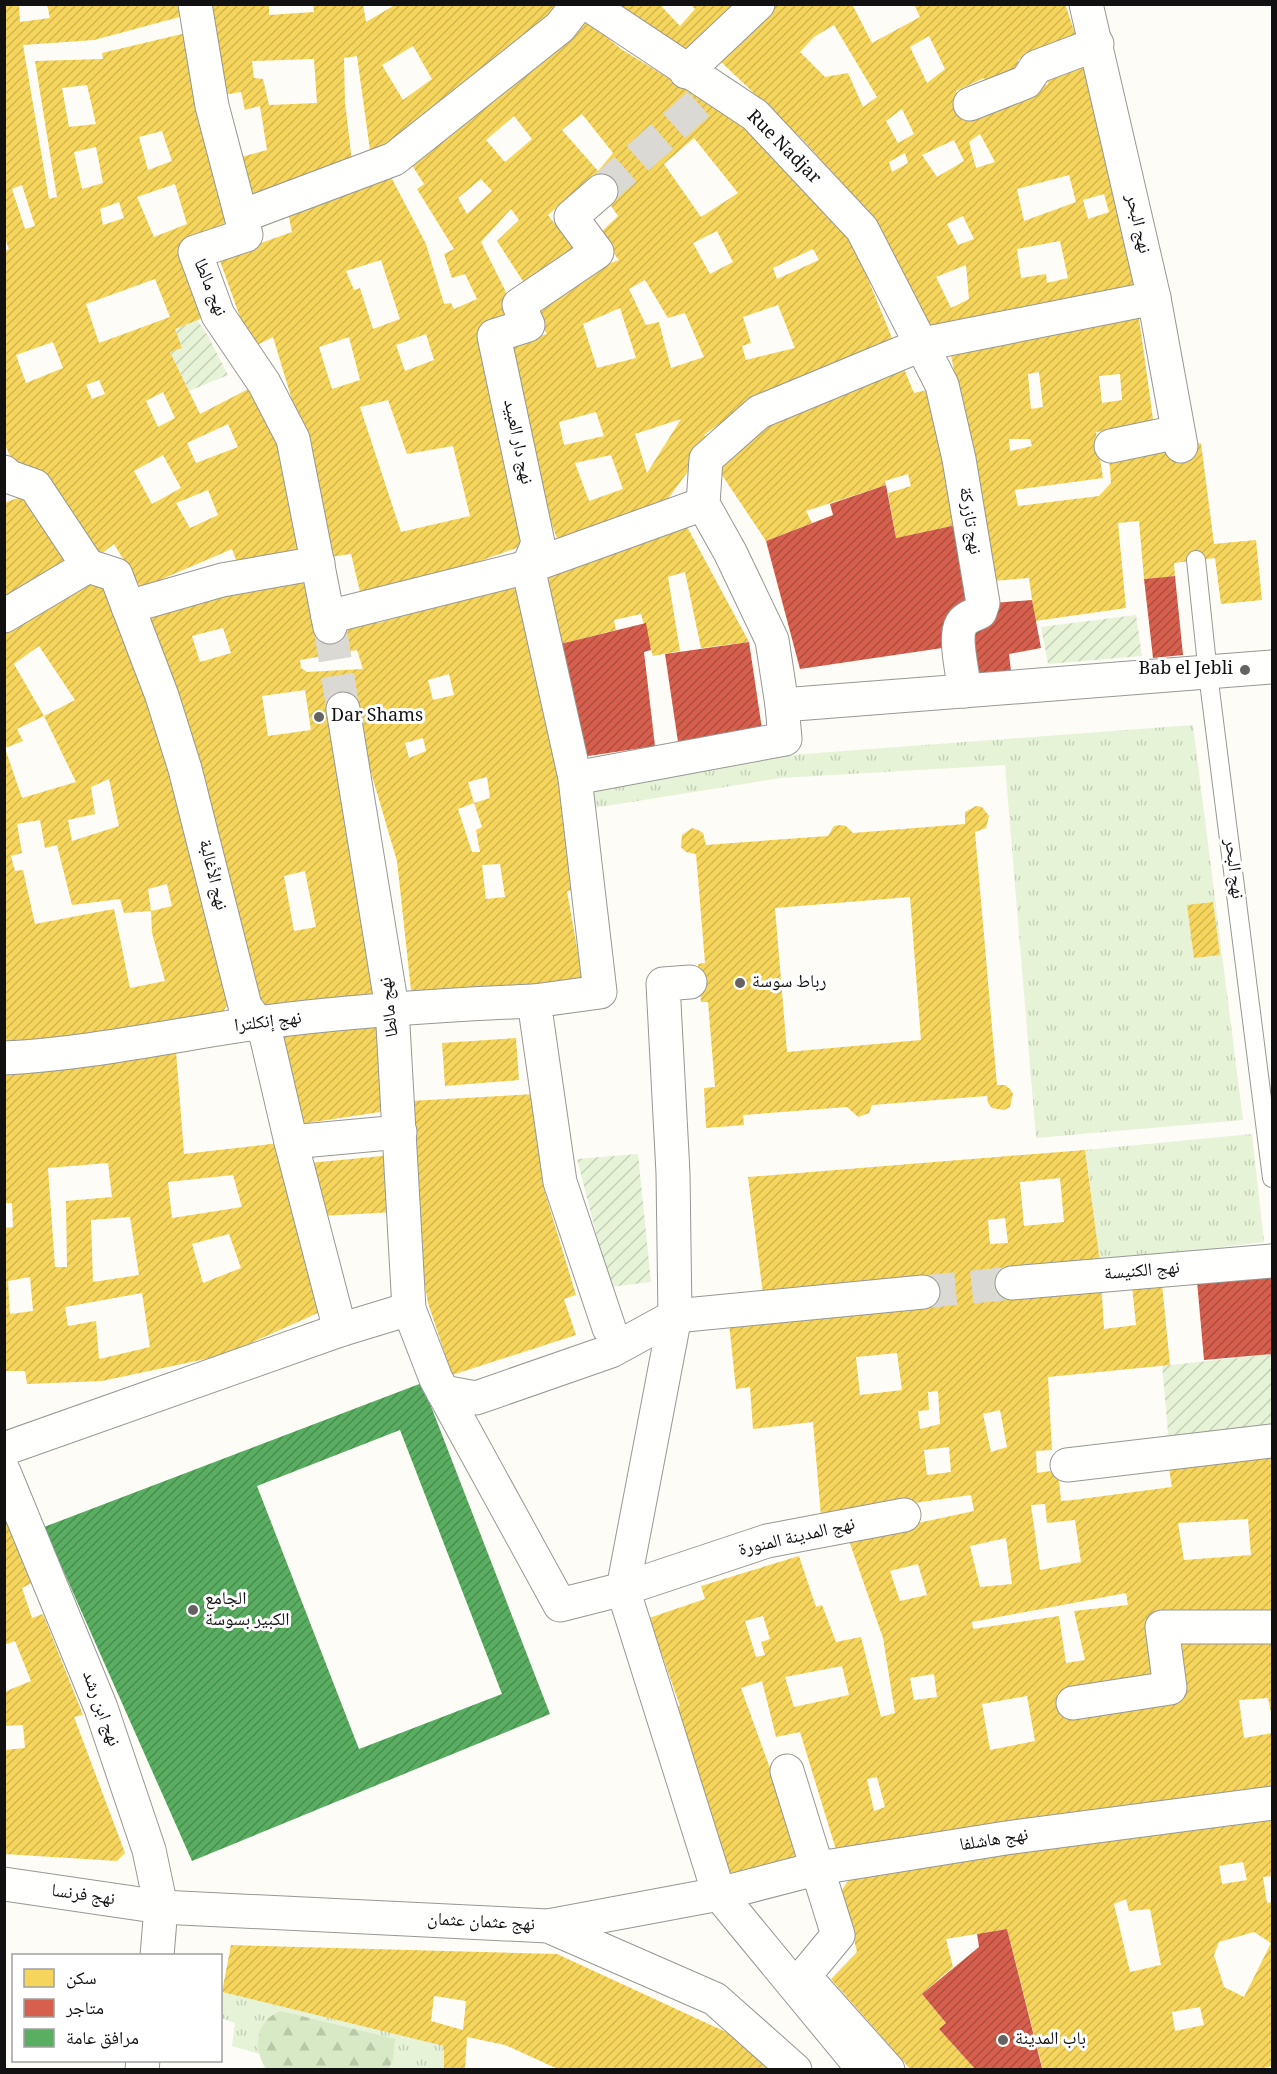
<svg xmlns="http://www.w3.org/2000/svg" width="1277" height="2074" font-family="Georgia,'Noto Naskh Arabic',serif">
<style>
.grass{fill:url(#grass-tufts)}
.forest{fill:url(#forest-firs)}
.garden{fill:url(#garden-furrows)}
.homes{fill:url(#homes-hatch);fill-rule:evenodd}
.shops{fill:url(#shops-hatch)}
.public{fill:url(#public-hatch);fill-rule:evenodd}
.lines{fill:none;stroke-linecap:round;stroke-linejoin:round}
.street-tunnel{stroke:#dad9d4;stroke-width:33;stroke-dasharray:33 16;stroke-linecap:butt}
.lane-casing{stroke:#979795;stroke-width:20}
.street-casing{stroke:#979795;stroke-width:35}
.lane{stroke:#fffffe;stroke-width:18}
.street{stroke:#fffffe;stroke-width:33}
.poi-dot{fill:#646362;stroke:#fff;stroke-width:2}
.labels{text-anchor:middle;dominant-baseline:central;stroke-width:6;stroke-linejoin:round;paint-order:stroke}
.street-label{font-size:18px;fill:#111;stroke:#fff}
.poi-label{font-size:18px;fill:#111;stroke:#fff;text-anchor:start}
</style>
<defs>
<pattern id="grass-tufts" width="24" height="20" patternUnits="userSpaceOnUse" patternTransform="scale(1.5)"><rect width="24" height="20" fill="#e7f3d7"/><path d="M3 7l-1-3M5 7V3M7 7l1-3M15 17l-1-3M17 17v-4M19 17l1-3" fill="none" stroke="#c5cfb8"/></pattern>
<pattern id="forest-firs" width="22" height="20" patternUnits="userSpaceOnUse" patternTransform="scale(1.5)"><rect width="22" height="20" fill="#d8eac5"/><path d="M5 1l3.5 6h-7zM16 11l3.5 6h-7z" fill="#b8c8a8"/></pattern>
<pattern id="garden-furrows" width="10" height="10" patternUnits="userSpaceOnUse" patternTransform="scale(1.5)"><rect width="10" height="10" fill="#e7f3d7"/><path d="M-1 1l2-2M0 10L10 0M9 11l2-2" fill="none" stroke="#c5cfb8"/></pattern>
<pattern id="homes-hatch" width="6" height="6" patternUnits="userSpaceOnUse" patternTransform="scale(1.5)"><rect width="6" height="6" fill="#f6d55c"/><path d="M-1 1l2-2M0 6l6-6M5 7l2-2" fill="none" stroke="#d2b64f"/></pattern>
<pattern id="shops-hatch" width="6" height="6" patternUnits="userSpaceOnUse" patternTransform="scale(1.5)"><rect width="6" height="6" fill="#d6604d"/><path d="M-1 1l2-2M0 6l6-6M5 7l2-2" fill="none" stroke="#ac4e3f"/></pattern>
<pattern id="public-hatch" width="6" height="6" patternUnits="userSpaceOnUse" patternTransform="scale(1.5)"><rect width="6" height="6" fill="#5aae61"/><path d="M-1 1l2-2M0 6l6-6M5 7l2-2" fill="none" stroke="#498c4f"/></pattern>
</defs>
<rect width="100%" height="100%" fill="#fdfcf7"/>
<g class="grass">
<path d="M1193,725l50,395 -207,18 -31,-373 -224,13 -187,30 -2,-18 185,-34z"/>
<path d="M1252,1134l12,108 -164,20 -15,-112z"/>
<path d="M222,1992l222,54v23h-133l-79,-23 3,-23 -14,-5z"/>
</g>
<path class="forest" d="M281,2011l114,28 -2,21 -4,8 -123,1c-14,-22 -10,-49 15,-58z"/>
<g class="garden">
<path d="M197,320l11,16 20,39 -39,16 -19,-39 11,-5 -6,-18z"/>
<path d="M1136,615l6,41 -94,8 -7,-37z"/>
<path d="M638,1154l13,128 -41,5 -33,-128z"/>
<path d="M1272,1354v75l-103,14 -7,-77z"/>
</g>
<g class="homes">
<path d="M4,4h15l1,18 30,-4 -3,-14h139l1,11 -93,25 -71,5 26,154 8,-2 -22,-136 68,-2 -1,-6 84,-20 53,198 -51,19 20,66 -33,13 7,19 -12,4 30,62 56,-29 20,48 32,118 -68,19 -8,-21 -91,39 -27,-44 -13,10 -10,-3 -76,-85 -11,-23v-192l5,-2 -5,-12zM87,85l9,39 -27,3 -7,-39zM162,131l10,30 -24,9 -9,-33zM96,147l7,36 -21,6 -8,-37zM175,184l12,40 -33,13 -17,-40zM22,185l13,41 -10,3 -13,-40zM119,202l5,16 -21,7 -3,-16zM155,279l15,38 -71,26 -13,-39zM53,342l10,26 -37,15 -10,-28zM99,380l6,14 -13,5 -6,-14zM163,392l12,26 -17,9 -12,-26zM228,424l10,23 -42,16 -9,-20zM163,455l18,33 -29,16 -18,-33zM208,490l10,25 -28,13 -14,-25z"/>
<path d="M205,4h64v11l45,-3 -1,-8h50l3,18 29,-17h167l-191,153 -14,-102 -13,2 1,44 7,60 -103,37 -12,-41 30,-8 -7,-44 -15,4 -4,-18 -24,4zM413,46l19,33 -29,21 -21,-35zM314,59l3,44 -48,2 -6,-26 -9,-1 -2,-17z"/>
<path d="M612,4h52l-2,3 18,19 15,-17 -5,-5h53l-55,56z"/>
<path d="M775,4h77l20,39 48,-26 -6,-13h151l12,35 -37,9 -22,12 3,9 -32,17 -5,-8 -28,13 14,26 78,-33 -3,-8 41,-15 53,228 -215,43 -63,-128 -58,-64 -85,-81zM834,25l43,72 -14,10 -15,-34 -23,4 -25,-25 14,-15zM929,36l16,33 -18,14 -17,-36zM902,109l12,25 -16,9 -12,-22zM980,134l15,28 -19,6 -7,-26zM954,140l10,21 -27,16 -15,-22zM905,153l3,10 -16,9 -3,-10zM1069,175l7,27 -52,19 -7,-32zM1104,194l5,18 -21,7 -5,-19zM963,216l11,23 -16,6 -11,-21zM1060,241l8,37 -21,5 -1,-9 -25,4 -4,-29zM966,265l3,34 -18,9 -15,-31z"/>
<path d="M580,15l41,34 124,76 44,45 66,77 41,101 -140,50 -52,37 7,5 -52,71 -101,30 -26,-70 -24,-127 39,-10 -18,-27 54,-34 36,-13 -20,-26 19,-18 -27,-39 -43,38 31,40 -51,34 -31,-48 22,-21 -8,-11 -30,33 39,78 -30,31 -9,5 26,84 -8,3 23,103 -87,31 -74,19 -10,-42 -21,3 -31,-134 -26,-86 -22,11 -32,-90 73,-26 -5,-25 103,-32 36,69 18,60 7,-1 3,6 23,-10 -12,-25 -13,4 -8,-24 10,-5 -37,-60 7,-5 -16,-25zM582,114l31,39 -15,18 -36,-41zM514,116l18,23 -27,23 -19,-22zM694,138l44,55 -37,24 -37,-53zM481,179l11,12 -25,23 -9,-16zM717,231l16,31 -23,12 -17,-31zM813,249l6,11 -42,19 -4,-11zM381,260l19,59 -27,10 -13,-41 -6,2 -8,-19zM645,280l23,38 17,-5 19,44 -33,11 -12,-46 -13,3 -17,-36zM778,305l17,43 -49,12 -4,-14 9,-3 -8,-26zM620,308l16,50 -39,10 -14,-44zM426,334l8,26 -29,11 -9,-26zM349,337l11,43 -28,9 -13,-42zM388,400l19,54 46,-8 17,70 -69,16 -41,-125zM596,412l8,24 -40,9 -5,-23zM681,419l-34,54 -12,-39zM611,455l12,34 -34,12 -14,-38z"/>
<path d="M1138,311l16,115 -58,6 7,46 -88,12 3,16 81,-10 12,-13 -2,-26 92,-14 13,101 42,-4 6,60 -41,4 -6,-46 -41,5 1,13 -31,3 -5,-58 -21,2 8,85 -91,13 -6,-43 -36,3 -43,-232zM1039,372l4,35 -12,2 -3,-35zM1120,374l2,26 -20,3 -3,-27zM1009,439h21l2,7 -22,5z"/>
<path d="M904,369l10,24 18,-4 29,135 -65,14 -8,-45 23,-7 -3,-12 -23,7 1,4 -80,26 6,12 -46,18 -50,-75 50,-44z"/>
<path d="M26,495l46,69 -68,38v-99z"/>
<path d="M685,523l64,119 -48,6 -16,-76 -17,5 12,74 -27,5 -12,-42 -27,6 2,10 -56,14 -20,-76z"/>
<path d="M310,579l8,55 33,-5 1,-6 22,-5 4,5 73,-21 73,-16 36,174 13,130 -6,1 16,90 -171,18 -15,-138 -32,-109 -7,-53 -30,6 50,294 -112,17 -21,-74 -104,-326 104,-25zM223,628l8,25 -31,9 -8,-26zM357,650l6,19 -56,3 -6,-4 -1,-8zM449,674l5,21 -21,5 -5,-20zM305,690l6,40 -43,6 -6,-40zM423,738l3,13 -17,7 -4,-15zM487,777l3,21 -16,5 8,24 -6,3 4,22h-8l-14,-43 16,-6 -6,-21zM500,864l5,33 -19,2 -4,-34zM305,871l11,56 -22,4 -10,-55z"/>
<path d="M88,582l17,2 49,117 74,303 -9,14 -44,8 -2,-7 -103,19 -66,7v-412zM39,646l36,54 -31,16 32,66 -54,16 -17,-50 18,-7 -6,-12 27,-13 -30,-52zM109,779l10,47 -47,15 -4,-21 27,-6 -4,-27zM40,820l5,28 12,-3 15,60 48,-6 4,14 27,-2 1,22 13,48 -35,7 -16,-79 -79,15 -12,-54 -8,1 -4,-15 11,-3 -5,-29zM167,884l5,22 -21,5 -3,-22z"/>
<path d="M976,806l6,1 7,9 -3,12 -11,4 22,253h8l5,4 3,5 -3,13 -6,3 -12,-2 -4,-5 -1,-7 -115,9 -3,8 -11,4 -11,-10 -104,8 1,10 -38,3 -2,-40 11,-1 -7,-85h-7l-3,-38 7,-1 -9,-109 -10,-2 -5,-5 1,-12 10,-7 6,2 5,3 3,12 122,-9 6,-10 6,-1 6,1 7,7 112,-9v-12zM910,897l11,143 -134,12 -12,-144z"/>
<path d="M1213,902l7,53 -26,3 -7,-53z"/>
<path d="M380,1017l7,94 -94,14 -17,-95z"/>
<path d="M516,1038l3,42 -74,6 -3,-43z"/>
<path d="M176,1051l8,103 95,-11 41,169 -96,43 -122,26 -75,3 -2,-13h-21v-143l9,-1 -1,-24h-8v-131zM108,1163l4,34 -46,4 1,66h-12l-7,-99zM233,1175l9,32 -70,11 -4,-36zM130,1217l9,58 -46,7 -2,-62zM229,1234l12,34 -38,15 -11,-39zM30,1277l3,34 -23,3 -2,-33zM142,1293l8,54 -51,12 -3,-38 -28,5 -3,-19z"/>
<path d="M535,1094l8,92 33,109 -12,4 12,36 -124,40 -24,-72 -15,-87 -3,-115z"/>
<path d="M1085,1150l15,112 4,67 32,-4 -4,-39 30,-2 8,81 -122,12 4,73 -16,1 1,22 21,-3 3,31 12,-1 99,-13 -4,-24 104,-12v165l-104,1 10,84 -6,-58 100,-3v78l-4,-20 -29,2 5,38 28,-5v56l-435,64 -37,-121 -24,5 -14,-56 -21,7 61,169 -65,22 -11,-6 -59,-163 13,-4 -31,-88 56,-19 -4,-13 98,-30 17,51 6,-2 14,37 25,-5 20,80 14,-4 -12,-75 -35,-100 126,-27 -3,-16 -150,21 -8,-94 -60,7 -3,-42 -14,2 -7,-66 34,-29 -15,-117zM1060,1178l4,44 -40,4 -4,-44zM1005,1218l3,25 -18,1 -2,-24zM897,1353l5,37 -42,5 -4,-38zM938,1391l2,33 -20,5 -2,-18 11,-1 -1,-18zM1000,1410l7,37 -16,5 -8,-38zM949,1447l2,25 -24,3 -3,-25zM1045,1504l2,19 28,-3 6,42 -41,8 -9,-65zM1248,1519l3,36 -67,5 -6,-37zM1006,1538l6,46 -32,3 -10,-41zM918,1564l9,31 -27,6 -10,-30zM1126,1593l2,12 -54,6 11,49 -19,3 -7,-47 -86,13 -1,-7zM763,1616l7,23 -9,3 4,13 -9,2 -11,-36zM842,1666l7,29 -55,12 -9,-30zM934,1674l3,23 -23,3 -4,-22zM1027,1696l8,45 -45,9 -8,-46zM877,1777l8,30 -11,4 -7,-32z"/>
<path d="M393,1155l2,57 -74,4 -12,-53z"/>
<path d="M4,1513l30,69 -12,6 10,30 11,-4 40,101 -9,2 51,136 -8,8 -113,-7v-104l21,-2 -2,-23 -19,1v-34l27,-11 -16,-40 -11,4z"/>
<path d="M1272,1815v61l-9,1 4,26 5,-1v164l-15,4h-214l-36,-141 -61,10 7,28 -31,27 24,29 -7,6 37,41h-65l-80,-91 26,-27 -15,-62 9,-14zM1243,1862l4,18 -25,4 -3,-18zM1126,1899l3,12 21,-2 11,56 -31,7 -16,-68zM1254,1932l17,11 -27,54 -20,-10 -10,-32 5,-13zM1200,2007l4,18 -29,6 -3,-19z"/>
<path d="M231,1945l326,9 182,84 35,32h-214l-55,-25 -38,-8 -2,33h-21v-24l-222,-54zM434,1996l32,5 -3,29 -32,-9z"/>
</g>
<g class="shops">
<path d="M886,485l10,53 65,-14 12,77 -24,46 -149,22 -34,-128 67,-26 -3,-11z"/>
<path d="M1175,576l8,79 -30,3 -9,-79z"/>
<path d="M1032,600l9,48 -32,6 2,17 -34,4 -8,-44 24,-28z"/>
<path d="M646,623l5,27 -7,2 11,94 -73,11 -22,-113z"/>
<path d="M749,642l13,87 -84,13 -13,-88z"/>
<path d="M1272,1275v79l-68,6 -7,-79z"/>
<path d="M1007,1929l35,139 -66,2 -37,-41 7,-6 -24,-29 57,-47 -2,-13z"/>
</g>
<path class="public" d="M422,1383l128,331 -358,147 -148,-334zM400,1430l102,264 -143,55 -102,-263z"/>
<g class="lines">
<g class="street-tunnel">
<path d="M601,191l113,-101"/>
<path d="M330,627l13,82"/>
<path d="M923,1292l89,-9"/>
</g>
<defs>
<path id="lane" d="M1196,560l12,114 64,504"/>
<g id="street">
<path d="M195,4l17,102 34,129 -51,17 23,63 46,68 29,56 37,188"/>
<path d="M588,4l167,111 107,114 80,156 17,74 24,144 -3,9c-6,3 -16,6 -19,13 -7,12 2,51 4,66"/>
<path d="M1086,4l68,294 27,148"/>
<path d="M686,72l72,-68"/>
<path d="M970,104l56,-22 10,-15 61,-23"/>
<path d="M242,216l152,-57 166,-132 18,-23"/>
<path d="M1154,298l-231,46 -164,68 -53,47 -3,45 27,48 42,88 10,65 490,-38"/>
<path d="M1111,446l67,-14"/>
<path d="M4,472l3,4 28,10 53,80 28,9 46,121 23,73 60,237 21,29 25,107 49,188"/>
<path d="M128,607l94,-27 96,-17"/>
<path d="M4,616l84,-50"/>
<path d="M328,617l200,-50 175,-63"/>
<path d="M343,709l49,299 17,301 27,70 124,226 63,-16 144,-48 137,-26"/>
<path d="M575,778l-47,-211 10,-24 -44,-207 34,-11 -9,-20 78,-53 -26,-35 30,-26"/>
<path d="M690,982l-27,2 10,189 2,143 -52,273 96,305 145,176"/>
<path d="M4,1058c85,-4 169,-23 253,-35 92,-12 184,-18 277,-22"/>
<path d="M291,1142l109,-10"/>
<path d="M1012,1283l260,-22"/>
<path d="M609,1328l-49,-146 -26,-181 66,-9 -25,-214 210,-39 -3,-34"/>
<path d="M443,1392l33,6 135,-47 64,-35 248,-24"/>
<path d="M4,1449l336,-119 69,-21"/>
<path d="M1067,1465l205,-24"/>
<path d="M4,1472l97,236 48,142 12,57 -4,49"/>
<path d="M1073,1703l97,-15 -8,-61h110"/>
<path d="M787,1771l51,164 -34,41 84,94"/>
<path d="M4,1884l157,23 387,19 167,73 80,71"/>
<path d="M548,1926l171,-32 100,-26 187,-30 266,-35"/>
<path d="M142,2070l1,-10"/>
</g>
</defs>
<use href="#lane" class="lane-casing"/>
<use href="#street" class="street-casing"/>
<use href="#lane" class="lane"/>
<use href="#street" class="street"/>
</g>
<g class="poi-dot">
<circle cx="1245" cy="670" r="6"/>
<circle cx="319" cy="717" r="6"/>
<circle cx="740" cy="983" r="6"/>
<circle cx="193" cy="1610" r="6"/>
<circle cx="1003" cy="2040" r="6"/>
</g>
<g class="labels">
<g class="street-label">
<text transform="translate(783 148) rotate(45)">Rue Nadjar</text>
<text transform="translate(1137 224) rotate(77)">نهج البحر</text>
<text transform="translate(209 288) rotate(68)">نهج مالطا</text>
<text transform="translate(517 442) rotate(78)">نهج دار العبيد</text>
<text transform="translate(969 521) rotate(81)">نهج تازركة</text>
<text transform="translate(1233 869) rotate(83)">نهج البحر</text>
<text transform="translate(212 875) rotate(76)">نهج الأغالبة</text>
<text transform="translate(390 1007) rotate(-97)">نهج مالطا</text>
<text transform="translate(268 1023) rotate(-7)">نهج إنكلترا</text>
<text transform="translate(1142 1272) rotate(-5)">نهج الكنيسة</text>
<text transform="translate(797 1538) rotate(-13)">نهج المدينة المنورة</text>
<text transform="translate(100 1709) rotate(70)">نهج ابن رشد</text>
<text transform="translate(994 1841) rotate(-9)">نهج هاشلفا</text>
<text transform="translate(83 1896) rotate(8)">نهج فرنسا</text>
<text transform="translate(481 1923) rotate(3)">نهج عثمان عثمان</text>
</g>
<g class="poi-label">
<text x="1233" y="670" text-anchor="end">Bab el Jebli</text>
<text x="331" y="717">Dar Shams</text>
<text x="752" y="983">رباط سوسة</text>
<text x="205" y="1600">الجامع<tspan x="205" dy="21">الكبير بسوسة</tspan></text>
<text x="1015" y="2040">باب المدينة</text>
</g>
</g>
<rect width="1277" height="2074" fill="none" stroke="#111111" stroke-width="12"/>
<rect x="12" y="1954" width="210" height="108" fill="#ffffff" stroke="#a0a0a0" stroke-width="1.5"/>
<rect x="24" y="1969" width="30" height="18" fill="#f6d55c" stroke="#a0a0a0" stroke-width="1.5"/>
<text x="66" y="1984" font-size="18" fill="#111111">سكن</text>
<rect x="24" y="1999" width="30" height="18" fill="#d6604d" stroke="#a0a0a0" stroke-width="1.5"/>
<text x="66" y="2014" font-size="18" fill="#111111">متاجر</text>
<rect x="24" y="2029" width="30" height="18" fill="#5aae61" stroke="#a0a0a0" stroke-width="1.5"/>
<text x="66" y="2044" font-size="18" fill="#111111">مرافق عامة</text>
</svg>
